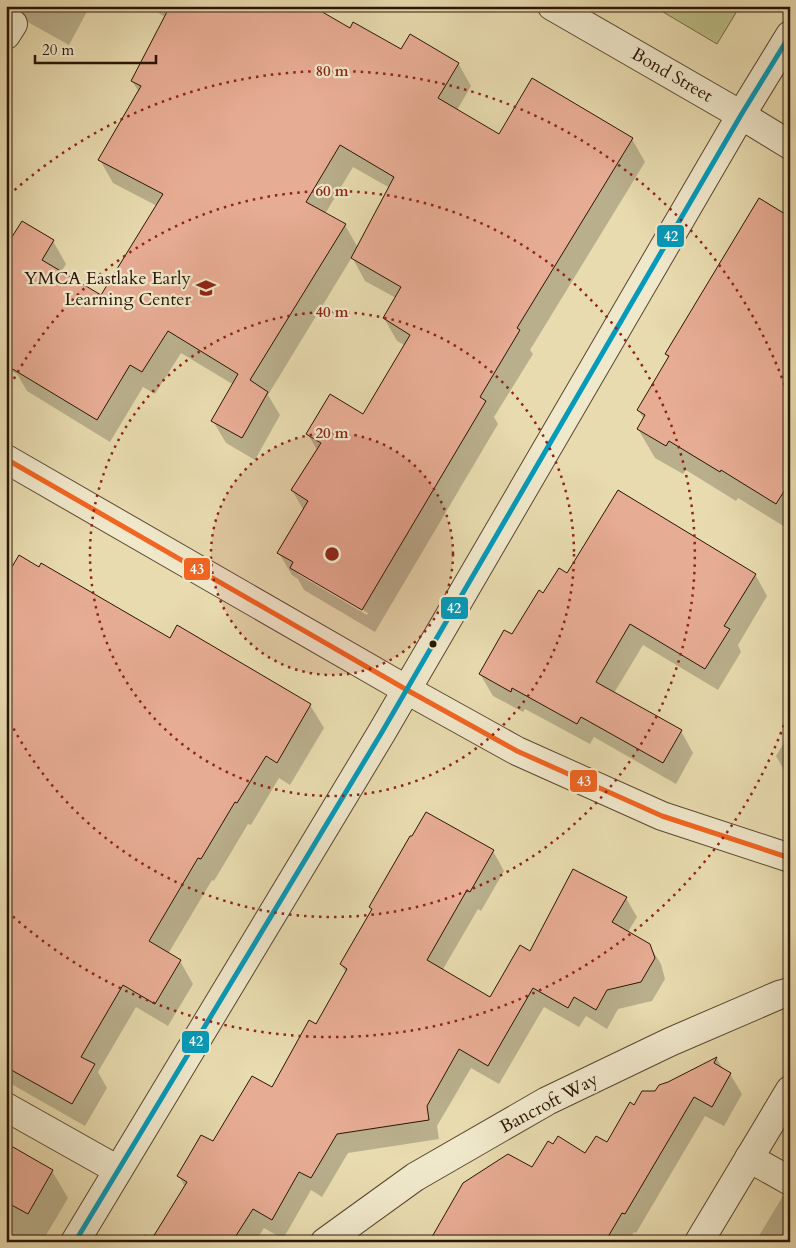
<svg xmlns="http://www.w3.org/2000/svg" width="796" height="1248" font-family="Cardo,serif">
<style>
.green{fill:#bdbe86;stroke:#746946}
.shadow{fill:#0003;fill-rule:evenodd}
.building{fill:#e7ac94;stroke:#2b1406}
.lines{fill:none;stroke-linecap:round;stroke-linejoin:round}
.minor-casing{stroke:#5a4630;stroke-width:30}
.minor{stroke:#f0e8cb;stroke-width:28}
.bus-1-casing{stroke:#f0e8cb;stroke-width:9}
.bus-2-casing{stroke:#f0e8cb;stroke-width:9}
.bus-1{stroke:#f26522;stroke-width:5}
.bus-2{stroke:#049aba;stroke-width:5}
.ring{fill:none;stroke:#8f2418;stroke-width:2.5;stroke-dasharray:2.5 5}
.bus-dot{fill:#2b1406;stroke:#f0e8cb;stroke-width:2}
.labels{text-anchor:middle;dominant-baseline:central;stroke-width:4.5;stroke-linejoin:round;paint-order:stroke}
.street-label{font-size:18px;fill:#2b1406;stroke:#f0e8cb}
.poi-label{font-size:18px;fill:#2b1406;stroke:#f0e8cb;text-anchor:end}
.centre{fill:#8f2418;stroke:#f0e8cb;stroke-width:2.5}
.ring-label{font-size:15px;text-anchor:middle;font-weight:bold;fill:#8f2418;stroke:#f0e8cb;stroke-width:4.5;stroke-linejoin:round;paint-order:stroke}
.line-badge{stroke:#f0e8cb;stroke-width:2}
.badge-label{font-size:14px;text-anchor:middle;font-weight:bold;fill:#fff}
</style>
<rect width="100%" height="100%" fill="#e8dbaf"/>
<filter id="stains"><feTurbulence type="fractalNoise" baseFrequency=".004" numOctaves="4"/><feColorMatrix values="0 0 0 0 .2 0 0 0 0 .09 0 0 0 0 .02 0 0 0 .5 -.17"/></filter>
<radialGradient id="worn" r=".72"><stop offset=".6" stop-color="#630" stop-opacity="0"/><stop offset="1" stop-color="#630" stop-opacity=".3"/></radialGradient>
<path class="green" d="M653,6h87l-23,38z"/>
<g class="shadow">
<path d="M6,6h84l-21,39 -61,-34z"/>
<path d="M147,6h166l-1,2 38,21 51,22 57,12 13,23 -14,24 42,26 133,3 13,23 -115,188 3,4 -39,63 4,7 -123,208 -71,-42 -6,-11 -6,-4 -13,-22 25,-42 -12,-21 25,-40 -9,-16 56,-18 42,-70 -9,-5 -13,-23 12,-20 -31,-17 -13,-24 -84,138 12,20 -25,45 -29,-17 -13,-22 21,-36 -53,-32 -26,41 -12,-7 -33,55 -83,-51 -10,-17 -11,-6v-134l7,4 40,3 13,23 -5,8 41,25 55,-91 -44,-23 -13,-23 39,-68 -7,-11 33,-64zM353,167l37,21 -32,60 -13,-23 -20,-11zM298,571l70,42 -1,2 -69,-41z"/>
<path d="M790,218v312l-52,-32 -2,3 -50,-31 -3,4 -28,-16 -17,-29 6,-10 -6,-9 31,-51 -3,-5z"/>
<path d="M6,561l164,79 8,-13 132,78 14,23 -34,57 -11,-7 -28,47 -3,-1 -34,57 -2,-1 -44,74 12,7 13,23 -25,42 -32,-19 -38,65 9,16 -22,38 -79,-45z"/>
<path d="M755,574l12,22 -29,49 3,7 -23,38 -75,-45 -29,48 67,38 12,22 -17,31 -82,-47 -4,7 -65,-35 -2,3 -30,-16 -13,-22 32,-38 32,-41 23,-20z"/>
<path d="M790,733v44l-3,-2 -11,-19z"/>
<path d="M493,851l11,20 -23,40 -3,-2 -36,62 49,28 40,-46 95,-55 11,19 -9,15 21,13 12,19 4,15 -13,22 -34,8 -11,20 -21,-13 -7,11 -35,-20 -45,77 -28,-16 -34,58 2,13 -91,14 -26,44 -11,-7 -28,49 -19,-11 -9,14h-115l5,-8 8,5 32,-52 -6,-11 93,-87 44,-63 30,-53 -5,-9 31,-54 -1,-3z"/>
<path d="M717,1059l7,12 6,3 12,20 -18,32 -19,-10 -69,117 -2,-1 -6,10h-198l102,-73 22,-23 32,8 21,-11 27,-37 35,-23z"/>
<path d="M6,1144l46,27 16,27 -26,44h-36z"/>
<path d="M783,1196l7,2v44h-31l-2,-3z"/>
<path d="M395,1238l7,4h-9z"/>
</g>
<g class="building">
<path d="M170,6h142l38,22 3,-6 48,27 9,-15 49,29 -21,35 61,36 33,-56 101,60 -116,190 3,2 -40,67 6,4 -124,209 -72,-42 3,-6 -16,-9 31,-52 -17,-11 30,-47 -15,-9 24,-40 33,20 47,-79 -27,-17 18,-31 -50,-29 43,-81 -54,-32 -34,57 40,22 -96,156 18,12 -26,46 -31,-17 27,-47 -70,-43 -26,41 -12,-7 -33,55 -91,-55v-127l4,2 12,-19 32,19 -12,20 59,35 62,-101 -65,-34 43,-74 -10,-5z"/>
<path d="M759,198l31,19v265l-14,22 -55,-34 -1,2 -51,-31 -3,5 -29,-17 8,-14 -8,-5 32,-54 -4,-2z"/>
<path d="M618,490l138,84 -32,52 6,3 -25,40 -75,-45 -34,58 86,48 -19,33 -82,-46 -4,7 -65,-36 -1,4 -32,-18 25,-44 8,4 27,-44 4,3 16,-25 8,5z"/>
<path d="M19,555l20,12 2,-4 129,75 7,-13 134,79 -34,59 -11,-7 -29,47 -2,-1 -34,57 -3,-1 -49,83 32,19 -26,44 -32,-19 -42,72 14,7 -23,40 -66,-37v-490z"/>
<path d="M426,812l68,38 -24,42 -3,-2 -40,70 63,37 30,-52 10,6 43,-82 54,28 -15,25 38,22 5,14 -14,24 -34,8 -11,20 -22,-13 -6,11 -35,-20 -45,78 -29,-17 -32,57 2,14 -92,14 -26,44 -12,-6 -27,48 -19,-11 -21,33h-82l37,-60 -10,-6 24,-41 12,6 39,-65 20,11 37,-67 7,4 31,-55 -7,-5 32,-55 -3,-2 41,-71h2z"/>
<path d="M717,1057l-3,6 17,10 -19,34 -18,-10 -69,117 -3,-1 -17,29h-176l34,-59 45,-29 24,13 16,-26 5,3 5,-8 27,17 11,-17 11,6 23,-40 4,3 8,-14h13l4,-6 9,-3z"/>
<path d="M6,1143l47,27 -25,44 -22,-12z"/>
</g>
<g class="lines">
<defs>
<g id="minor">
<path d="M552,6l189,109 49,30"/>
<path d="M6,35l7,-11"/>
<path d="M6,459l401,231 110,61 145,65 128,42"/>
<path d="M6,1107l112,63"/>
<path d="M749,1158l41,23"/>
<path d="M75,1242l307,-510 359,-617 49,-80"/>
<path d="M325,1242l90,-65 132,-76 123,-59 109,-47 11,-3"/>
<path d="M699,1242l91,-152"/>
</g>
</defs>
<use href="#minor" class="minor-casing"/>
<use href="#minor" class="minor"/>
<defs>
<path id="bus-1" d="M6,459l401,231 110,61 145,65 128,42"/>
<path id="bus-2" d="M75,1242l307,-510 359,-617 49,-80"/>
</defs>
<use href="#bus-1" class="bus-1-casing"/>
<use href="#bus-2" class="bus-2-casing"/>
<use href="#bus-1" class="bus-1"/>
<use href="#bus-2" class="bus-2"/>
</g>
<circle cx="332" cy="554" r="121" fill="#8f2418" fill-opacity=".12"/>
<g class="ring">
<circle cx="332" cy="554" r="121"/>
<circle cx="332" cy="554" r="242"/>
<path d="M7 392A363 363 0 1 1 7 716"/>
<path d="M789 711A483 483 0 0 1 9 913M9 195A483 483 0 0 1 789 397"/>
</g>
<defs>
<symbol id="school-bare" viewBox="-9 -9 18 18"><path d="M0-5L7-2L0 1L-7-2ZM-4 1L0 2.5L4 1V4Q0 6-4 4Z" fill="#8f2418" stroke="#f0e8cb" stroke-width="2.5" paint-order="stroke"/></symbol>
</defs>
<g fill-rule="evenodd">
<use href="#school-bare" x="192" y="274" width="28" height="28"/>
</g>
<circle class="bus-dot" cx="433" cy="644" r="4.5"/>
<g class="labels">
<g class="street-label">
<text transform="translate(672 75) rotate(30)">Bond Street</text>
<text transform="translate(549 1103) rotate(-28)">Bancroft Way</text>
</g>
<g class="poi-label">
<text x="191" y="278">YMCA Eastlake Early<tspan x="191" dy="21">Learning Center</tspan></text>
</g>
</g>
<circle cx="332" cy="554" r="8" class="centre"/>
<g class="ring-label">
<text x="332" y="76">80 m</text>
<text x="332" y="196">60 m</text>
<text x="332" y="317">40 m</text>
<text x="332" y="438">20 m</text>
</g>
<g class="line-badge">
<rect x="656" y="224" width="29" height="24" rx="5" fill="#049aba"/>
<rect x="183" y="557" width="28" height="24" rx="5" fill="#f26522"/>
<rect x="440" y="596" width="29" height="24" rx="5" fill="#049aba"/>
<rect x="569" y="769" width="29" height="24" rx="5" fill="#f26522"/>
<rect x="181" y="1030" width="29" height="24" rx="5" fill="#049aba"/>
</g>
<g class="badge-label">
<text x="671" y="241">42</text>
<text x="197" y="574">43</text>
<text x="454" y="613">42</text>
<text x="584" y="786">43</text>
<text x="196" y="1046">42</text>
</g>
<rect width="796" height="1248" fill="none" stroke="#e8dbaf" stroke-width="25"/>
<rect x="8" y="8" width="781" height="1233" fill="none" stroke="#2b1406" stroke-width="2.5"/>
<rect x="12" y="12" width="771" height="1223" fill="none" stroke="#2b1406"/>
<path d="M35 55v8h121v-8" fill="none" stroke="#2b1406" stroke-width="2.5"/>
<text x="42" y="55" font-size="15" fill="#2b1406" stroke="#f0e8cb" stroke-width="4" paint-order="stroke">20 m</text>
<rect width="100%" height="100%" filter="url(#stains)"/>
<rect width="100%" height="100%" fill="url(#worn)"/>
</svg>
